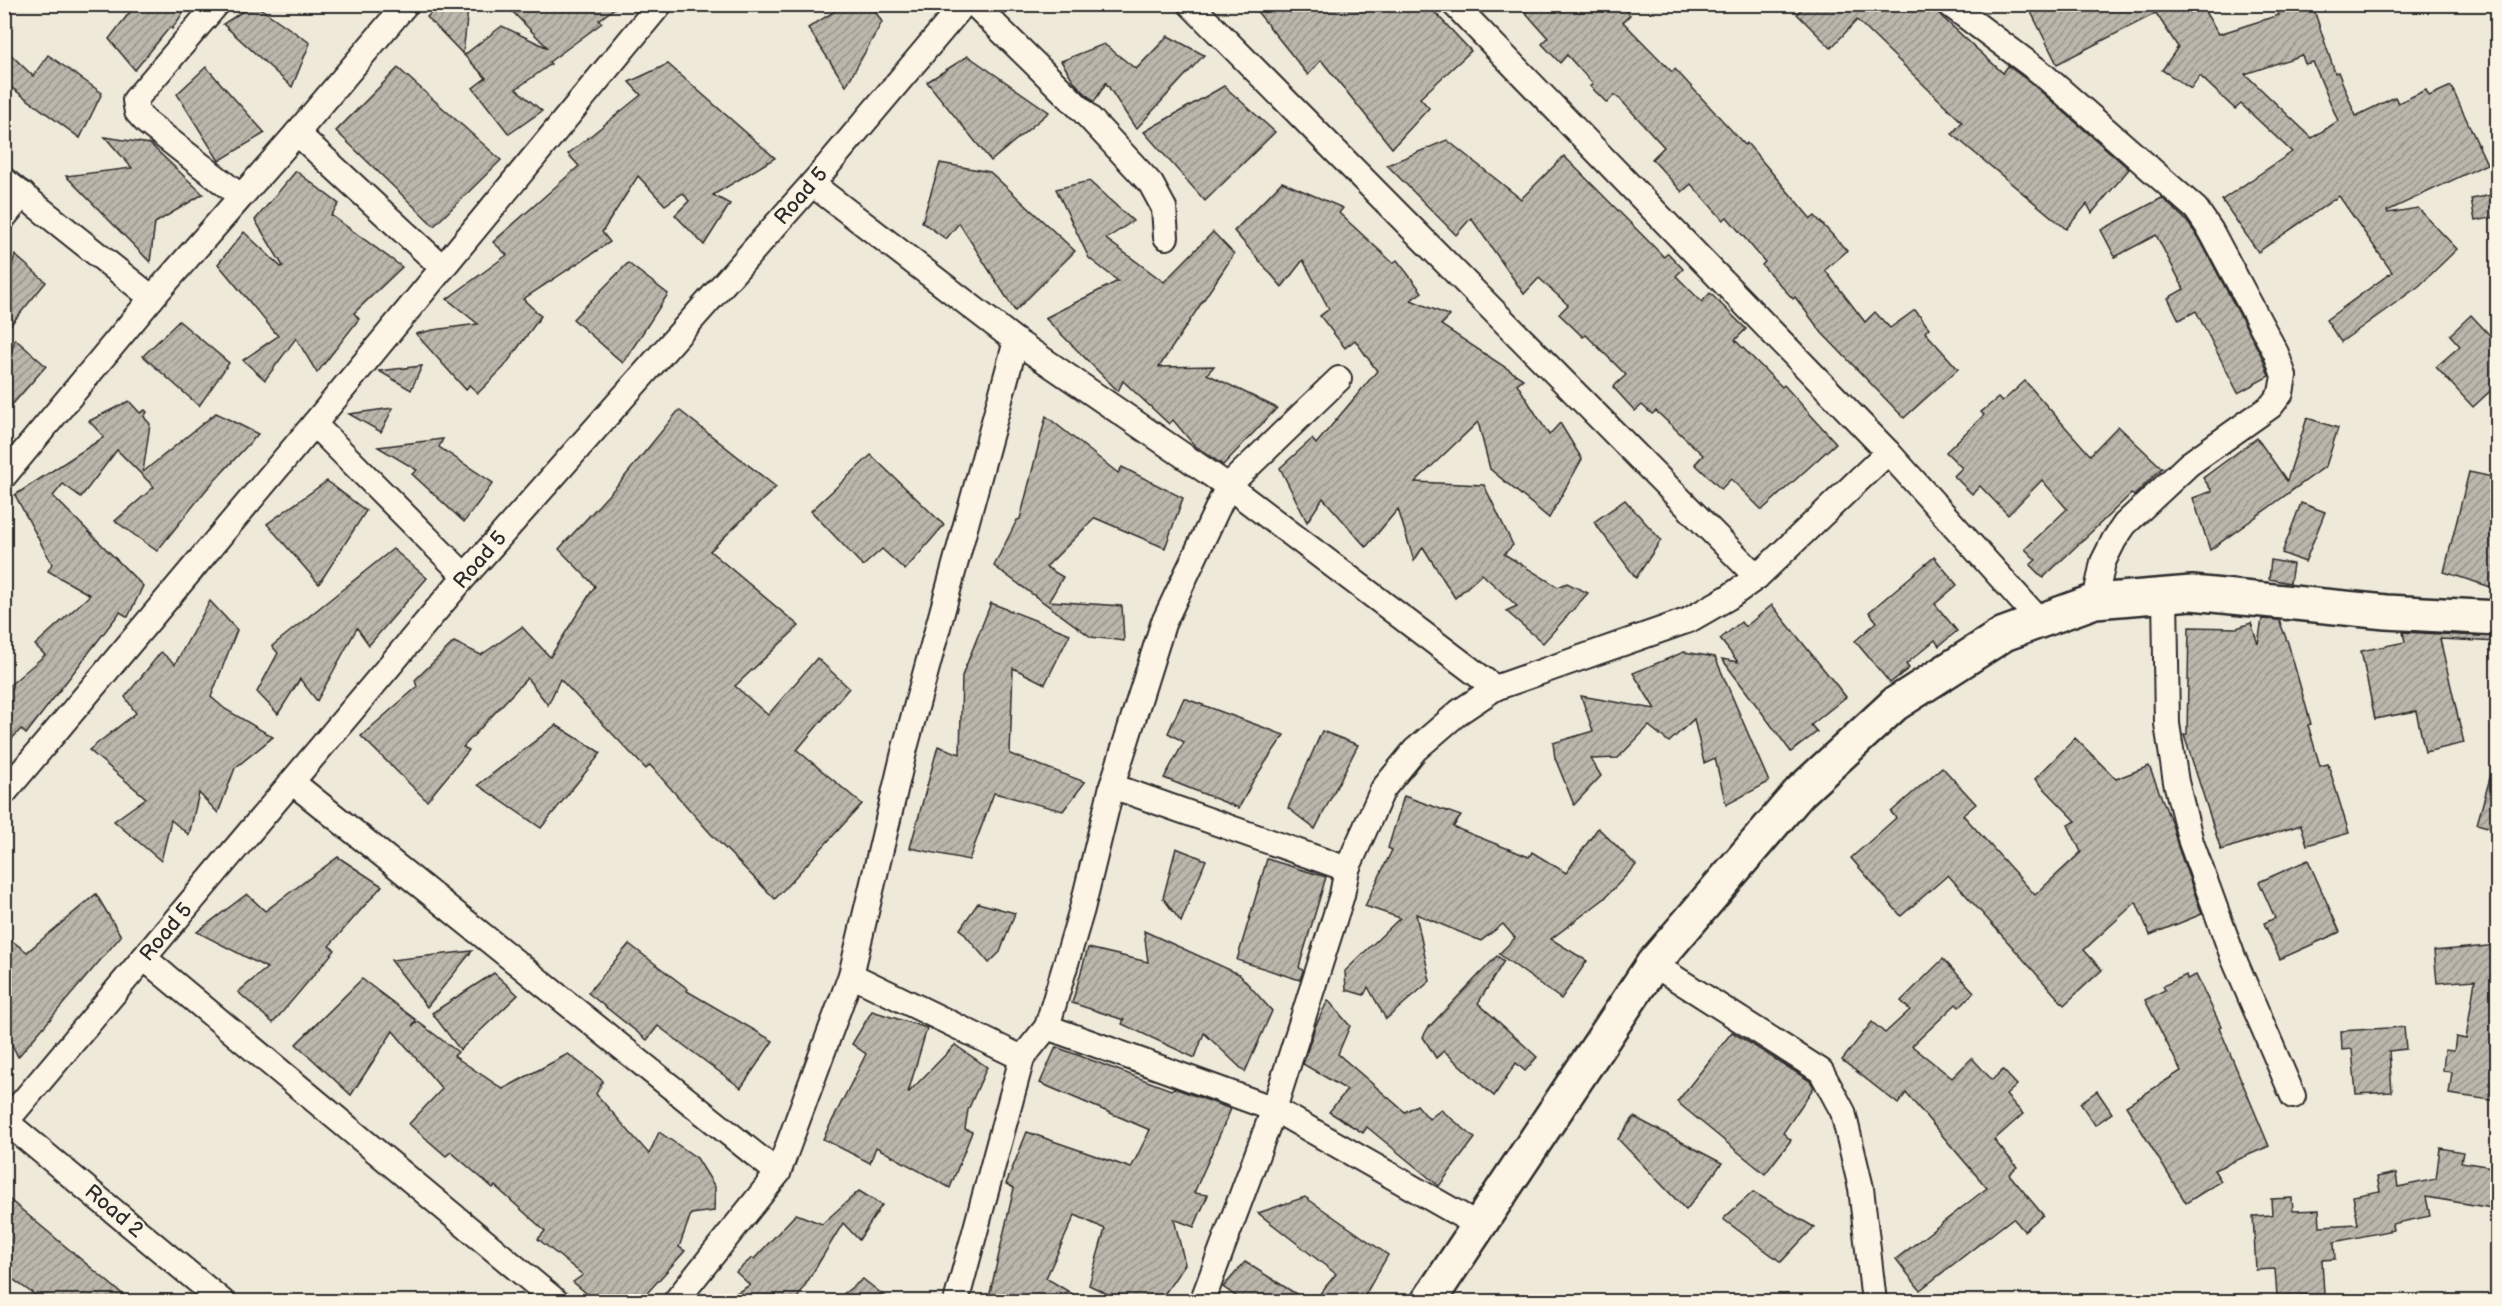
<svg xmlns="http://www.w3.org/2000/svg" width="2502" height="1306" font-family="'Balsamiq Sans',sans-serif">
<style>
.building{fill:url(#building-hatch);stroke:#2b2b2b;stroke-width:1.5;fill-rule:evenodd}
.lines{fill:none;stroke-linecap:round;stroke-linejoin:round}
.street-casing{stroke:#2b2b2b;stroke-width:28}
.secondary-casing{stroke:#2b2b2b;stroke-width:38}
.street{stroke:#fcf5e5;stroke-width:24}
.secondary{stroke:#fcf5e5;stroke-width:33}
.labels{text-anchor:middle;dominant-baseline:central;stroke-width:4.5;stroke-linejoin:round;paint-order:stroke}
.street-label{font-size:21px;fill:#2b2b2b;stroke:#fcf5e5}
</style>
<defs>
<pattern id="building-hatch" width="6" height="6" patternUnits="userSpaceOnUse" patternTransform="scale(1.5)"><rect width="6" height="6" fill="#bcb7ac"/><path d="M-1 1l2-2M0 6l6-6M5 7l2-2" fill="none" stroke="#99958c"/></pattern>
</defs>
<rect width="100%" height="100%" fill="#efe9da"/>
<filter id="ink" filterUnits="userSpaceOnUse"><feTurbulence type="fractalNoise" baseFrequency=".0167" numOctaves="2"/><feDisplacementMap in="SourceGraphic" scale="12" xChannelSelector="R" yChannelSelector="G"/><feConvolveMatrix kernelMatrix="1 2 1 2 8 2 1 2 1" color-interpolation-filters="sRGB"/></filter>
<g filter="url(#ink)">
<g class="building">
<path d="M136,4h53l-17,25 -2,-2 -35,43 -26,-31z"/>
<path d="M254,4l56,39 -18,44 -69,-63z"/>
<path d="M440,4h19l9,5 -5,45 -36,-37z"/>
<path d="M505,4h115l-21,16 3,3 -53,39 2,2 -35,25 26,22 -33,23 -36,-46 13,-10 -22,-23 38,-29 46,22z"/>
<path d="M846,4h25l11,18 -36,64 -38,-58z"/>
<path d="M1251,4h176l44,47 -51,47 9,10 -37,40 -71,-88 -13,15z"/>
<path d="M1518,4h102l10,11 -7,7 49,50 3,-3 70,76 2,-2 64,76 4,-3 32,35 -22,19 40,52 10,-10 15,16 25,-18 14,18 -4,4 33,37 -54,49 -82,-85 -27,-36 -2,2 -31,-34 3,-3 -38,-45 -4,3 -32,-36 -9,8 -30,-33 12,-12 -43,-47 -7,-5 -7,8 -17,-17 3,-2 -26,-29 -7,8 -18,-19 6,-6z"/>
<path d="M1806,4h126l8,11 63,58 5,-7 23,17 98,86 -37,44 -5,-9 -21,25 -114,-95 10,-12 -105,-102 -26,28 -34,-34z"/>
<path d="M2027,4h173l19,30 60,-19 -3,-11h36l23,69 3,-1 18,44 39,-19 3,6 28,-13 3,6 22,-10 36,78 -100,47 1,2 30,-5 39,41 -38,37 -78,56 -15,-22 66,-48 -53,-76 -81,56 -36,-52 70,-48 -51,-48 -6,5 -35,-33 -9,13 -29,-19 16,-23 -22,-34 -99,51zM2302,55l3,9 8,-2 25,59 -26,17 -67,-64z"/>
<path d="M1168,36l36,19 -68,74 -30,-46 -12,19 -19,-19 -14,-22 43,-17 32,25z"/>
<path d="M4,48l29,28 15,-21 54,38 -22,45 -76,-56z"/>
<path d="M968,56l81,56 -58,49 -64,-79z"/>
<path d="M668,64l107,94 -62,37 17,9 -26,41 -29,-30 14,-14 -6,-8 -18,12 -27,-29 -36,56 8,10 -87,57 18,17 -37,51 -26,26 -9,-8 -3,5 -50,-56 17,-4 45,-6 -31,-25 60,-44 -14,-13 86,-76 -11,-12 73,-59 -12,-13z"/>
<path d="M206,67l59,66 -46,28 -42,-67z"/>
<path d="M398,68l103,92 -67,66 -98,-95z"/>
<path d="M1224,86l51,46 -70,69 -61,-69z"/>
<path d="M105,137l45,7 53,50 -48,29 -5,39 -84,-86 66,-8z"/>
<path d="M1447,140l74,59 43,-43 100,101 4,-4 15,16 -7,7 26,26 8,-9 36,36 -11,11 47,47 2,-2 52,58 -74,67 -31,-31 -10,10 -26,-25 8,-9 -47,-44 -4,3 -10,-9 -7,6 -22,-24 13,-12 -40,-40 -3,2 -24,-23 9,-9 -29,-27 -15,16 -53,-76 -15,17 -69,-70z"/>
<path d="M940,163l50,9 85,79 -60,60 -56,-88 -13,16 -24,-17z"/>
<path d="M296,171l43,33 -8,11 71,52 -48,46 5,6 -42,54 -21,-35 -31,42 -22,-20 35,-24 -60,-72 26,-32 37,35 2,-1 -28,-46z"/>
<path d="M1089,181l44,40 -27,18 58,43 49,-50 21,22 -75,113 55,-1 -7,8 70,34 -54,57 -29,-20 -21,-25 -4,4 -46,-43 -5,10 -73,-73 73,-37 -29,-23 -33,-69z"/>
<path d="M1282,182l61,26 -4,5 54,50 4,-3 25,32 -11,8 39,16 -9,9 82,54 -6,5 32,51 11,-12 22,36 -33,59 -59,-49 -12,-47 -63,60 69,3 29,60 -9,9 54,33 9,-4 21,10 -45,50 -37,-32 11,-5 -35,-32 -27,24 -32,-51 -9,14 -16,-52 -32,38 -43,-49 -16,24 -27,-54 32,-29 4,5 61,-73 -22,-31 -10,8 -25,-32 9,-7 -26,-49 -21,27 -48,-56z"/>
<path d="M2492,195l4,22 -21,4 -4,-22z"/>
<path d="M2162,198l23,21 14,19 64,121 6,17 -31,17 -42,-82 -17,9 -11,-22 16,-9 -28,-54 -41,22 -14,-27z"/>
<path d="M15,255l31,27 -42,51v-41z"/>
<path d="M628,263l40,31 -45,69 -50,-44z"/>
<path d="M2471,315l27,29v40l-25,23 -37,-40 24,-21 -10,-11z"/>
<path d="M179,321l50,42 -30,43 -56,-50z"/>
<path d="M15,339l31,27 -42,48v-37z"/>
<path d="M422,366l-11,24 -32,-19z"/>
<path d="M2025,381l65,74 28,-29 44,42 -28,28 -3,-2 -88,84 -13,-13 6,-5 -11,-11 42,-40 -25,-29 -34,35 -28,-29 -8,8 -18,-18 8,-8 -16,-16 38,-37 -3,-3 17,-14 4,4z"/>
<path d="M129,401l11,12 5,-3 2,2 -3,5 6,7 -7,48 73,-59 42,21 -52,56 -49,61 -42,-30 39,-34 -37,-37 -36,47 -18,-13 -10,12 90,90 -15,31 -8,-5 -94,122 -5,-5 -17,18v-57l41,-35 -10,-10 55,-50 -42,-24 4,-7 -37,-69 89,-58 -15,-16z"/>
<path d="M393,408l-12,24 -32,-18z"/>
<path d="M679,410l97,77 -66,64 89,75 -64,60 33,29 49,-57 32,30 -52,62 65,54 -87,95 -64,-65 -61,-69 -4,4 -86,-90 -12,26 -21,-27 -64,69 6,3 -42,51 -66,-65 56,-49 -2,-7 39,-38 27,13 41,-28 28,30 45,-71 -36,-37 63,-69z"/>
<path d="M1046,416l72,57 4,-6 61,31 -18,50 -70,-30 -49,49 17,10 -14,24 73,5 2,35 -33,-4 -97,-71 23,-46 3,-1z"/>
<path d="M2307,418l31,10 -12,38 -116,84 -17,-52 19,-7 -9,-13 54,-40 30,43z"/>
<path d="M443,439l-4,8 54,36 -29,39 -52,-48 5,-4 -39,-23z"/>
<path d="M871,455l73,70 -39,45 -23,-21 -19,17 -52,-55z"/>
<path d="M2469,472l29,6v98l-4,12 -50,-16z"/>
<path d="M327,481l39,30 -47,73 -52,-60z"/>
<path d="M1625,500l36,40 -25,38 -42,-56z"/>
<path d="M2301,503l24,9 -20,50 -23,-9z"/>
<path d="M393,549l34,29 -58,67 -12,-17 -40,73 -17,-22 -22,35 -21,-22 21,-39 -6,-7z"/>
<path d="M1934,557l23,28 -22,19 22,27 -18,15 -4,-6 -29,24 3,4 -19,15 -35,-42 22,-19 -8,-10z"/>
<path d="M2271,560l22,4 -3,19 -21,-4z"/>
<path d="M210,601l27,29 -26,67 14,12 48,28 -38,31 -17,45 -19,-20 -10,42 -18,-15 -10,41 -47,-40 32,-23 -57,-48 47,-37 -11,-16 36,-45 14,12z"/>
<path d="M991,603l79,31 -25,50 -32,-16 -3,86 75,28 -22,29 -69,-18 -25,67 -59,-12 28,-102 22,8 2,-78z"/>
<path d="M1772,605l74,92 -35,28 6,7 -26,20 -69,-93 16,3 -18,-23 21,-17 4,5z"/>
<path d="M2262,619l17,1 9,23 23,81 -3,1 12,41 8,-2 21,69 -42,12 -6,-20 -80,25 -37,-115 3,-1 2,-107 48,1 14,-5 7,21z"/>
<path d="M2403,632l95,5v5l-58,-3 24,104 -39,9 -9,-41 -41,8 -14,-68 44,-9z"/>
<path d="M1684,652l31,5 54,125 -43,23 -11,-47 -11,5 -10,-44 -25,23 -20,-16 -31,32 -27,1 10,17 -27,29 -19,-47 -2,-15 40,-12 -12,-35 74,13 -22,-36z"/>
<path d="M1184,698l100,37 -31,46 -14,27 -75,-30 20,-36 -16,-9z"/>
<path d="M556,725l45,28 -60,75 -63,-43z"/>
<path d="M1322,731l36,14 -43,84 -27,-21z"/>
<path d="M2075,738l41,41 33,-13 23,58 6,23 24,67 -52,21 -14,-33 -52,48 18,20 -38,35 -116,-130 -47,41 -50,-58 45,-40 -5,-6 51,-45 34,37 -13,11 72,80 46,-43 -13,-27 8,-4 -41,-42z"/>
<path d="M2492,771h6v59l-21,-6z"/>
<path d="M1404,796l57,20 -8,11 76,30 3,-5 34,21 32,-45 38,37 -32,34 -53,40 36,22 -26,38 -62,-45 16,-16 -12,-14 -22,17 -65,-27 14,67 -44,38 -18,-32 -4,8 -18,-5 -1,-19 55,-53 -35,-12 27,-56 -4,-2z"/>
<path d="M1176,848l30,12 -25,62 -18,-24z"/>
<path d="M338,857l44,29 -53,60 6,4 -62,73 -35,-31 29,-24 -70,-36 50,-38 18,17z"/>
<path d="M1267,859l59,18 -27,90 4,4 -3,9 -63,-20z"/>
<path d="M2308,860l32,72 -60,27 -16,-36 11,-5 -16,-36z"/>
<path d="M96,894l25,42 -103,121 -14,-29v-93l23,17z"/>
<path d="M978,903l37,10 -15,39 -11,11 -29,-34z"/>
<path d="M1144,931l95,43 33,37 -27,61 -41,-39 -9,25 -73,-34 2,-4 -52,-17 16,-55 60,14z"/>
<path d="M629,944l59,45 -1,2 86,50 -32,47 -83,-62 -11,14 -59,-47z"/>
<path d="M2498,945v156l-49,-7 3,-22 -9,-1 2,-21 9,1 2,-14 10,2 9,-59 -38,3 -3,-32z"/>
<path d="M472,951l-45,56 -36,-47z"/>
<path d="M1497,956l7,5 -26,42 59,54 -12,14 -9,-8 -22,33 -50,-45 -8,7 -13,-21 5,-9z"/>
<path d="M1943,959l31,33 -15,15 -3,-3 -44,42 40,32 20,-20 20,22 11,-10 14,15 -11,10 17,19 -29,26 23,27 -8,7 34,41 -19,16 -11,-13 -93,72 -24,-31 91,-71 -81,-95 -8,11 -56,-44 30,-38 13,11 25,-23 -9,-9z"/>
<path d="M494,973l24,22 -58,55 -28,-37z"/>
<path d="M2186,975l1,4 9,-4 25,51 -2,1 50,119 -55,24 7,11 -35,22 -60,-97 55,-35 -36,-71 20,-10 -2,-4z"/>
<path d="M362,979l54,41 -4,6 6,-4 40,30 -4,4 49,33 65,-35 35,27 -7,13 53,60 10,-22 38,26 18,29 -1,24 -23,3 -12,33 6,4 -46,51h-42l-24,-20 10,-7 -45,-36 7,-8 -50,-45 -2,2 -42,-36 -5,4 -37,-32 33,-35 -49,-58 -42,64 -55,-51z"/>
<path d="M1328,1000l22,26 -12,28 67,58 12,-7 12,14 12,-9 34,28 -36,48 -72,-59 -4,6 -34,-21 18,-22 -44,-26 12,-37z"/>
<path d="M872,1011l55,17 -19,65 47,-48 32,22 -19,43 -3,19 7,3 -22,56 -74,-41 -6,16 -47,-24 43,-85 -14,-10z"/>
<path d="M2404,1027l2,22 -17,2 3,41 -36,2 -4,-45 -10,1 -1,-19z"/>
<path d="M1732,1032l78,49 4,6 -31,46 8,7 -26,34 -88,-72z"/>
<path d="M1056,1047l115,43 3,-2 57,21 -37,84 14,2 -14,32 -20,-8 11,45 -26,38h-35l-35,-17 16,-56 -30,-14 -29,63 40,24h-98l26,-114 -8,-4 21,-52 104,36 19,-38 -110,-47z"/>
<path d="M2097,1091l15,22 -17,12 -15,-22z"/>
<path d="M1634,1117l88,46 -36,47 -68,-71z"/>
<path d="M2440,1148l23,4 -2,10 37,6v41l-72,-12 4,19 -38,8 1,6 -59,12 1,17 -13,1 2,34 -47,2 -2,-27 -19,1 -3,-54 19,-1 -1,-16 21,-1 1,13 26,-1 1,16 38,-2 -5,-28 27,-5 -3,-14 19,-4 2,14 38,-8z"/>
<path d="M859,1191l23,14 -23,35 -16,-17 -48,79h-74l29,-17 -14,-13 16,-14 2,1 42,-45 26,10z"/>
<path d="M1753,1192l61,35 -33,35 -58,-43z"/>
<path d="M4,1195l128,107h-87l-41,-29z"/>
<path d="M1305,1197l83,58 -27,47h-48l23,-28 -78,-61z"/>
<path d="M1245,1262l64,40h-65l-21,-15z"/>
<path d="M863,1279l29,23h-59z"/>
</g>
<g class="lines">
<defs>
<g id="street">
<path d="M217,4l-82,96 2,12 9,10 94,74"/>
<path d="M974,4l109,107 68,73 13,24 2,29"/>
<path d="M1190,4l567,573"/>
<path d="M1454,4l434,448 152,169"/>
<path d="M1949,4l91,68 156,137 15,22 65,122 8,23 -3,17 -10,13 -82,58 -64,60 -11,16 -11,22 -8,39"/>
<path d="M297,133l146,135"/>
<path d="M4,180l148,118"/>
<path d="M812,184l204,157 212,145 267,202"/>
<path d="M4,217l19,-23"/>
<path d="M314,424l151,152"/>
<path d="M4,476l148,-178 145,-165 109,-129"/>
<path d="M2165,595l2,129 9,58 15,60 42,115 60,139"/>
<path d="M292,782l486,391"/>
<path d="M1112,786l235,83"/>
<path d="M4,793l310,-369 346,-420"/>
<path d="M144,958l413,344"/>
<path d="M1653,964l168,107 22,41 18,76 13,114"/>
<path d="M851,975l171,83"/>
<path d="M1047,1027l227,82 204,116"/>
<path d="M4,1120l219,182"/>
<path d="M4,1124l461,-548 347,-392 152,-180"/>
<path d="M675,1302l103,-129 73,-198 54,-227 111,-407"/>
<path d="M956,1302l66,-244 25,-31 35,-118 30,-123 51,-162 65,-138 111,-107"/>
<path d="M1202,1302l72,-193 68,-214 5,-26 36,-80 32,-39 44,-38 36,-24 194,-68 40,-23 28,-20 131,-125"/>
</g>
<path id="secondary" d="M1428,1302l225,-338 147,-172 95,-88 109,-70 91,-33 97,-8 194,19 112,6"/>
</defs>
<use href="#street" class="street-casing"/>
<use href="#secondary" class="secondary-casing"/>
<use href="#street" class="street"/>
<use href="#secondary" class="secondary"/>
</g>
</g>
<g class="labels">
<g class="street-label">
<text transform="translate(801 196) rotate(-49)">Road 5</text>
<text transform="translate(480 560) rotate(-49)">Road 5</text>
<text transform="translate(166 932) rotate(-50)">Road 5</text>
<text transform="translate(114 1211) rotate(40)">Road 2</text>
</g>
</g>
<rect width="2502" height="1306" fill="none" stroke="#fcf5e5" stroke-width="24"/>
<rect x="12" y="12" width="2478" height="1282" fill="none" stroke="#2b2b2b" stroke-width="2" filter="url(#ink)"/>
</svg>
